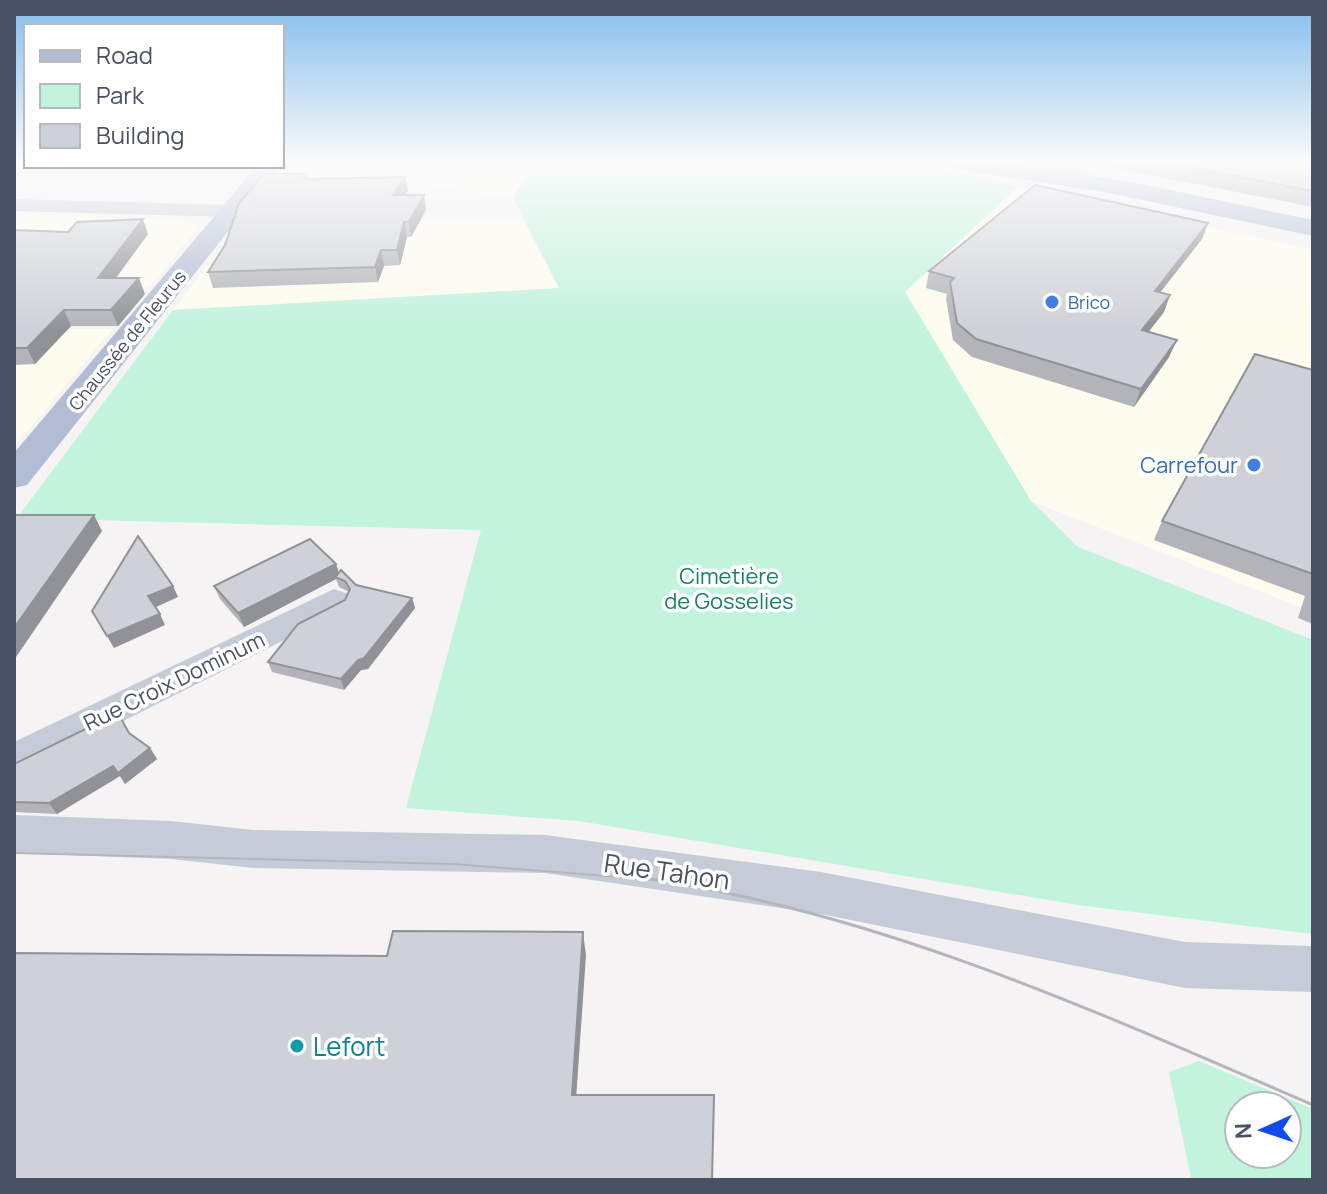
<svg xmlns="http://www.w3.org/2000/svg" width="1327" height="1194" font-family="Manrope,sans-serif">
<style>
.commercial{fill:#fefcee}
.green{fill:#c1f3dd;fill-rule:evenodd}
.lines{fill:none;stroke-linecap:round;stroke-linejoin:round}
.minor{fill:#c6ccd7;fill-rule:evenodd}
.major{fill:#b2bcd2;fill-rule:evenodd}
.tram-far1{stroke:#b4b6bd;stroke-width:2}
.tram{stroke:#b4b6bd;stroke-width:3}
.wall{fill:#b2b4ba}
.shaded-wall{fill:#919297}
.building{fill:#cfd1d8;stroke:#919297;stroke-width:2}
.shop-dot{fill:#3f7fe0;stroke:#fff;stroke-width:3}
.culture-dot{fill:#0f9aa8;stroke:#fff;stroke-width:3}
.labels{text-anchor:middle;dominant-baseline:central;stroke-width:7;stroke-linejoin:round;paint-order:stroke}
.far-shop-label{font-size:18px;fill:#366cbe;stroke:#fff;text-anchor:start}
.far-street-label{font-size:18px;fill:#495262;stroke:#fff}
.shop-label{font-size:22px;fill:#366cbe;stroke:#fff;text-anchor:end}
.park-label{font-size:22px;fill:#13845f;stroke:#fff}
.street-label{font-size:22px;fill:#495262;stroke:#fff}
.near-street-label{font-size:26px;fill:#495262;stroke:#fff}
.near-culture-label{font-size:26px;fill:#0d838f;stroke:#fff;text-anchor:start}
</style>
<rect width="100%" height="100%" fill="#f5f3f3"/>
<g class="commercial">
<path d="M289,162h245l-21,36 -100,-15h-140z"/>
<path d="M1019,186l294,64v362l-282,-111 -126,-209z"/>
<path d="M14,214l169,6 15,8 -49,59 -135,2z"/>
<path d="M245,218l278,1 36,69 -386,22z"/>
<path d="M14,329h99l-99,118z"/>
</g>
<g class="green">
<path d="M534,162h376l109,24 -114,106 126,209 47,46 235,93v294l-235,-29 -499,-84 -173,-13 75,-278 -464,-12 156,-208 386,-22 -46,-90z"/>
<path d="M1199,1061l114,48v71l-122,-2 -22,-106zM1287,1106v48h-48v-48z"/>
</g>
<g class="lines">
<g class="minor">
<path d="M1040,162h24l49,23 -9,5 -6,-1z"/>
<path d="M14,199l218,6 10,6 -10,6 -218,-6z"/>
<path d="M334,589l12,4 5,8 -5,8 -332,167v-34z"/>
<path d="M14,815l157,6 82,9 292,5 276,37 364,70 128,4v46l-128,-4 -364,-74 -276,-41 -292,-5 -82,-9 -157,-6z"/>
</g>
<g class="major">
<path d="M944,162c125,0 247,34 369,58v16l-209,-44 -149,-23z"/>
<path d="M257,166h23l-253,319 -13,3v-35z"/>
</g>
<path class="tram-far1" d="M14,853l439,11 205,16"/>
<path class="tram" d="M644,878c237,35 451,133 669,227"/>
</g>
<g class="wall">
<path d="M1084,162h229v45z"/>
<path d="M307,174l1,5 97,-2 3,14 -3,4 21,15 -15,27h-4l-7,28 -16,1 -6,16 -165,6 -5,-16 17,-27z"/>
<path d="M1208,223l-6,16 -42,53 10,3 -6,17 -16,20 21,25 -35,50 -162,-50 -19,-17 -7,-41 1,-5 -21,-6 3,-17z"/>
<path d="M14,230l134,4 -32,44 29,16 -27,32h-47l-36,38 -21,1z"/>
<path d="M1313,370v254l-15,-6 7,-22 -151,-56 8,-19z"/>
<path d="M336,564l3,9 17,12 56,13 3,10 -47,61 -7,1 -17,20 -72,-18 -4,-10 77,-62 4,-8 -10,-5 -3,-8 -92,48 -24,-28 -6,-13z"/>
<path d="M130,734l20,14 7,11 -32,25 -5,-8 -63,38 -43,-2v-48z"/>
</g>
<g class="shaded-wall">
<path d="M405,177l3,14 -13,18 -2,-14z"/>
<path d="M424,195l2,15 -15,27 -2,-15z"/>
<path d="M143,219l5,15 -44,60 -6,-16z"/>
<path d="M404,222l3,15 -7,28 -3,-15z"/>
<path d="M1208,223l-6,16 -54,69 7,-17z"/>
<path d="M381,250l3,16 -6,16 -3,-15z"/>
<path d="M139,278l6,16 -27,32 -7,-16z"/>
<path d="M1170,295l-6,17 -28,36 6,-18z"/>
<path d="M64,310l7,16 -36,38 -8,-16z"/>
<path d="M1177,340l-8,17 -35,50 7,-18z"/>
<path d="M94,515l8,16 -88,129v-32z"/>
<path d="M336,564l4,13h-5l1,2 -92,48 -6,-14z"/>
<path d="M173,586l5,11 -24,11 -6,-12z"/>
<path d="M412,598l3,10 -47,61 -7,1 -17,20 -3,-11z"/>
<path d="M160,614l5,11 -51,23 -7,-12z"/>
<path d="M150,748l7,11 -32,25 -5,-8 -63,38 -8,-11 64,-37z"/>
<path d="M583,932l3,23 -11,159 -3,-19z"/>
</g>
<g class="building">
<path d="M1162,162h151v29z"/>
<path d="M264,174h43l-3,5 101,-2 -12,18h31l-15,27h-5l-7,28h-16l-6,17 -167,5 17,-27 14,-42z"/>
<path d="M1035,185l173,38 -53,68 15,4 -28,35 35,10 -36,49 -165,-50 -19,-16 -7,-41 4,-4 -25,-7z"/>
<path d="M143,219l-45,59h41l-28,32h-47l-37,38h-13v-118l54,2 9,-10z"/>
<path d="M1255,354l58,16v204l-151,-53z"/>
<path d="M14,515h80l-80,113z"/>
<path d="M138,536l35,50 -25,10 12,18 -53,22 -15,-25z"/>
<path d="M310,539l26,25 -98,49 -24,-27z"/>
<path d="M341,570l15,15 56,13 -48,60 -6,2 -17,19 -73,-17 30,-38 47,-24 5,-11 -5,-8 -10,-4z"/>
<path d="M118,713l11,20 21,15 -32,25 -5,-7 -64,37 -35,-1v-38z"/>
<path d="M393,931l190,1 -11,163h142l-2,85h-698v-227l373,3z"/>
</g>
<linearGradient id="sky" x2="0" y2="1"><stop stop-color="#83bdec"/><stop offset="0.49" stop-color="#fafafa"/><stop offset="1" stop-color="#fafafa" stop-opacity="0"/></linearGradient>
<rect width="1327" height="330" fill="url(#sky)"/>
<g class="shop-dot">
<circle cx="1052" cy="302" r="8"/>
<circle cx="1254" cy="465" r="8"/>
</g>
<circle class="culture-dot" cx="297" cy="1046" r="8"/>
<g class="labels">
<g class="far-shop-label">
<text x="1068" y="302">Brico</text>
</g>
<g class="far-street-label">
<text transform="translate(127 340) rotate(-51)">Chaussée de Fleurus</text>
</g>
<g class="shop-label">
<text x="1238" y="465">Carrefour</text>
</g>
<g class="park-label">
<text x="729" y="576">Cimetière<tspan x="729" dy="25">de Gosselies</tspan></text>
</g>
<g class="street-label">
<text transform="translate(174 681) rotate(-26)">Rue Croix Dominum</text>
</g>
<g class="near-street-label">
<text transform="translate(667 871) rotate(8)">Rue Tahon</text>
</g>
<g class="near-culture-label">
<text x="313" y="1046">Lefort</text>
</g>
</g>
<rect width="1327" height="1194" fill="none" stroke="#495262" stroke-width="32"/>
<rect x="24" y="24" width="260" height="144" fill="#ffffff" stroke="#b6bac0" stroke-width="2"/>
<rect x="40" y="50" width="40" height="12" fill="#b2bcd2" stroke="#b6bac0" stroke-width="2"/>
<text x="96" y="64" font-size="24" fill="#495262">Road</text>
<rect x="40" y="84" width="40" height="24" fill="#c1f3dd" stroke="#b6bac0" stroke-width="2"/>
<text x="96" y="104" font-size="24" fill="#495262">Park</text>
<rect x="40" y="124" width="40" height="24" fill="#cfd1d8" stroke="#b6bac0" stroke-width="2"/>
<text x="96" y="144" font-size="24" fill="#495262">Building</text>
<g transform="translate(1263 1130) rotate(267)"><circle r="38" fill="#ffffff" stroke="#b6bac0" stroke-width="2"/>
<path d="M0-6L14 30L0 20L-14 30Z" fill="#114bf0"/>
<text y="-12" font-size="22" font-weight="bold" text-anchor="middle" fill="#495262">N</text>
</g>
</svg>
